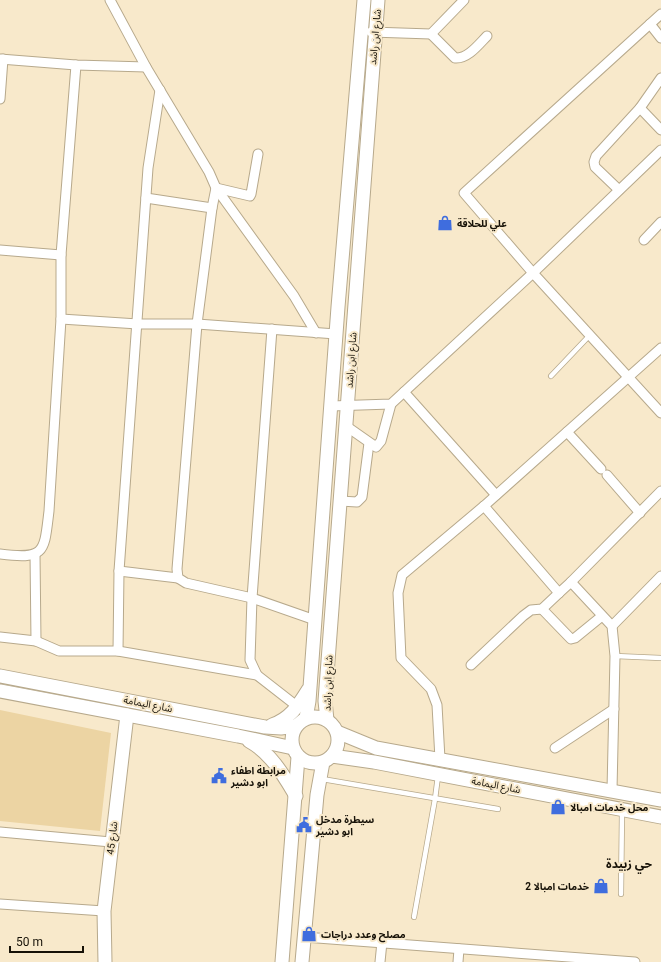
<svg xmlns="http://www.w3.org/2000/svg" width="661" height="962" font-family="Roboto,'Noto Sans Arabic',sans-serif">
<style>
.green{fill:#ecd4a3}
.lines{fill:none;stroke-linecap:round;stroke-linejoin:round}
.lane-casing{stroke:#b7a98c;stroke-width:6}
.street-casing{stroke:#b7a98c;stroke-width:11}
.secondary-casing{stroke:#b7a98c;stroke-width:15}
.lane{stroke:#fff;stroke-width:4.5}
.street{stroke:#fff;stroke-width:9}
.secondary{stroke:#fff;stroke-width:13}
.labels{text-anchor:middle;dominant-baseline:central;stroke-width:4;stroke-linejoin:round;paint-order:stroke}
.street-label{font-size:10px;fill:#161107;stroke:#f8e9cb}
.poi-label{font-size:10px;font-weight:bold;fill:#161107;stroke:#f8e9cb;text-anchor:start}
.quarter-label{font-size:12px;font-weight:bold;fill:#161107;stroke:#f8e9cb}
</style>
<rect width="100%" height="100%" fill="#f8e9cb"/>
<path class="green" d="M0,710l111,23 -11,98 -100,-10z"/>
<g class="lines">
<defs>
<g id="lane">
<path d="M551,376l39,-41"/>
<path d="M615,656l46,2"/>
<path d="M322,779l176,30"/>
<path d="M621,894l1,-83"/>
<path d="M414,917l21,-118 3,-23"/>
</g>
<g id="street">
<path d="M110,0l36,67 63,105 7,16 78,108 22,37"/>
<path d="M661,14l-197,179 69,80 128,140"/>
<path d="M650,24l11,14"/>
<path d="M371,32l60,2 33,-34"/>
<path d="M431,34l24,24c13,1 24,-14 32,-22"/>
<path d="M0,59l76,6 70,2"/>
<path d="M0,99l3,-40"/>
<path d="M640,108l21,22"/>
<path d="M258,154l-7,40 -1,2 -34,-8 -4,20 -15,116 -20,245 1,9 8,5 66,15 63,22"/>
<path d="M619,190l-24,-23 -1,-5 2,-6 44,-48 21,-30"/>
<path d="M146,198l66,10"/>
<path d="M644,240l17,-18"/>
<path d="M0,250l61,5"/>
<path d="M61,319l77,5h59l139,10"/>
<path d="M272,329l-20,269 -2,62 7,15 41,32"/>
<path d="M404,392l92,103"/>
<path d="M331,406l60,-2 142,-131 128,-123"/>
<path d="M346,426l30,21 5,-6 10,-37"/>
<path d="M567,432l34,37"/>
<path d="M607,475l33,38"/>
<path d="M340,501l17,1 5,-5 7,-54"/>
<path d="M484,506l75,87 12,-11 41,44 3,30 -3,134"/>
<path d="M0,554c46,6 44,-2 49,-43l12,-192v-64l15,-190"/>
<path d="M35,554l1,87"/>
<path d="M119,571l59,7"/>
<path d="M571,582l90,-91"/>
<path d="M542,609l29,30 4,-1 27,-22"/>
<path d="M612,626l49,-50"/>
<path d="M0,637l36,4 23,10h59l139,24"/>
<path d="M118,651l1,-80 29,-403 12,-78"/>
<path d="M471,665l52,-49 8,-6 11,-1 17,-16"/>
<path d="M555,748l59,-39"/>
<path d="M440,759l-3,-54 -6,-16 -30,-31 -3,-65 4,-18 82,-69 177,-158"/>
<path d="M0,832l111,10"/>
<path d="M0,904l104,7"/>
<path d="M304,937l331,25"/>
<path d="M380,962l2,-20"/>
<path d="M458,962l1,-13"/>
</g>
<g id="secondary">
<path d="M0,676l265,51 16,1 15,-2"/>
<path d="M0,691l238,45 55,12"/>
<circle cx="315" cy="740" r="23"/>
<path d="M306,718l3,-17 29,-394 26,-307"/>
<path d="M327,720l-2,-19 53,-701"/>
<path d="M272,725c18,-6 26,-19 36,-35"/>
<path d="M337,732l39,16 285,52"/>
<path d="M249,741c22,12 35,35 47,55"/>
<path d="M332,756l42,6 287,55"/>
<path d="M105,962l-1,-51 23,-196"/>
<path d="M282,962l16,-205"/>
<path d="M302,962l15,-167 6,-33"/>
</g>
</defs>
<use href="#lane" class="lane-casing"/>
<use href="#street" class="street-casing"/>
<use href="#secondary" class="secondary-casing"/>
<use href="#lane" class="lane"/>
<use href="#street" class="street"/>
<use href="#secondary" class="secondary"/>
</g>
<defs>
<symbol id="shop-bare" viewBox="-9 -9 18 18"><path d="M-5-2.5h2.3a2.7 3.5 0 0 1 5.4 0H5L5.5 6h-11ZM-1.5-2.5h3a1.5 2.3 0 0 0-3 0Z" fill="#3f6dde" stroke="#f8e9cb" stroke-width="2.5" paint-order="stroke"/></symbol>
<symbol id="civic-bare" viewBox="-9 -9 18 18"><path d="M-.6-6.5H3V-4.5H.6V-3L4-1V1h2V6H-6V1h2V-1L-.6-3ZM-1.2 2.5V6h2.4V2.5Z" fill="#3f6dde" stroke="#f8e9cb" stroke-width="2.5" paint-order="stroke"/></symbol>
</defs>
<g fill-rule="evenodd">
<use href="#shop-bare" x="434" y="212" width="22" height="22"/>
<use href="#civic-bare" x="208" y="765" width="22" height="22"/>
<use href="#shop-bare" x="547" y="796" width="22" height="22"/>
<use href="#civic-bare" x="293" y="814" width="22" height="22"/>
<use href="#shop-bare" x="590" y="875" width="22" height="22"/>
<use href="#shop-bare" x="298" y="923" width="22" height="22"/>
</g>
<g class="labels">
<g class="street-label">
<text transform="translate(375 37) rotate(-85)">شارع ابن راشد</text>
<text transform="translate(351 360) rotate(-86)">شارع ابن راشد</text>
<text transform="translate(328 683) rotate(-88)">شارع ابن راشد</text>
<text transform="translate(148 704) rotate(11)">شارع اليمامة</text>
<text transform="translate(496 785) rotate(11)">شارع اليمامة</text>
<text transform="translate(112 838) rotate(-83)">شارع 45</text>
</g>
<g class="poi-label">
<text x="457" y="223">علي للحلاقة</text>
<text x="231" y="770">مرابطة اطفاء<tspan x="231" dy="12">ابو دشير</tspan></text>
<text x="570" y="807">محل خدمات امبالا</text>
<text x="316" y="819">سيطرة مدخل<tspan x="316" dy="12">ابو دشير</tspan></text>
<text x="589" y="886" text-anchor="end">خدمات امبالا 2</text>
<text x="321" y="934">مصلح وعدد دراجات</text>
</g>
<g class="quarter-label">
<text x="629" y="864">حي زبيدة</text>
</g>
</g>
<path d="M10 946v6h73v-6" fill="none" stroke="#161107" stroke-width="2"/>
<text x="16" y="946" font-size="12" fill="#161107" stroke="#f8e9cb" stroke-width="3" paint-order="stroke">50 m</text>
</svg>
